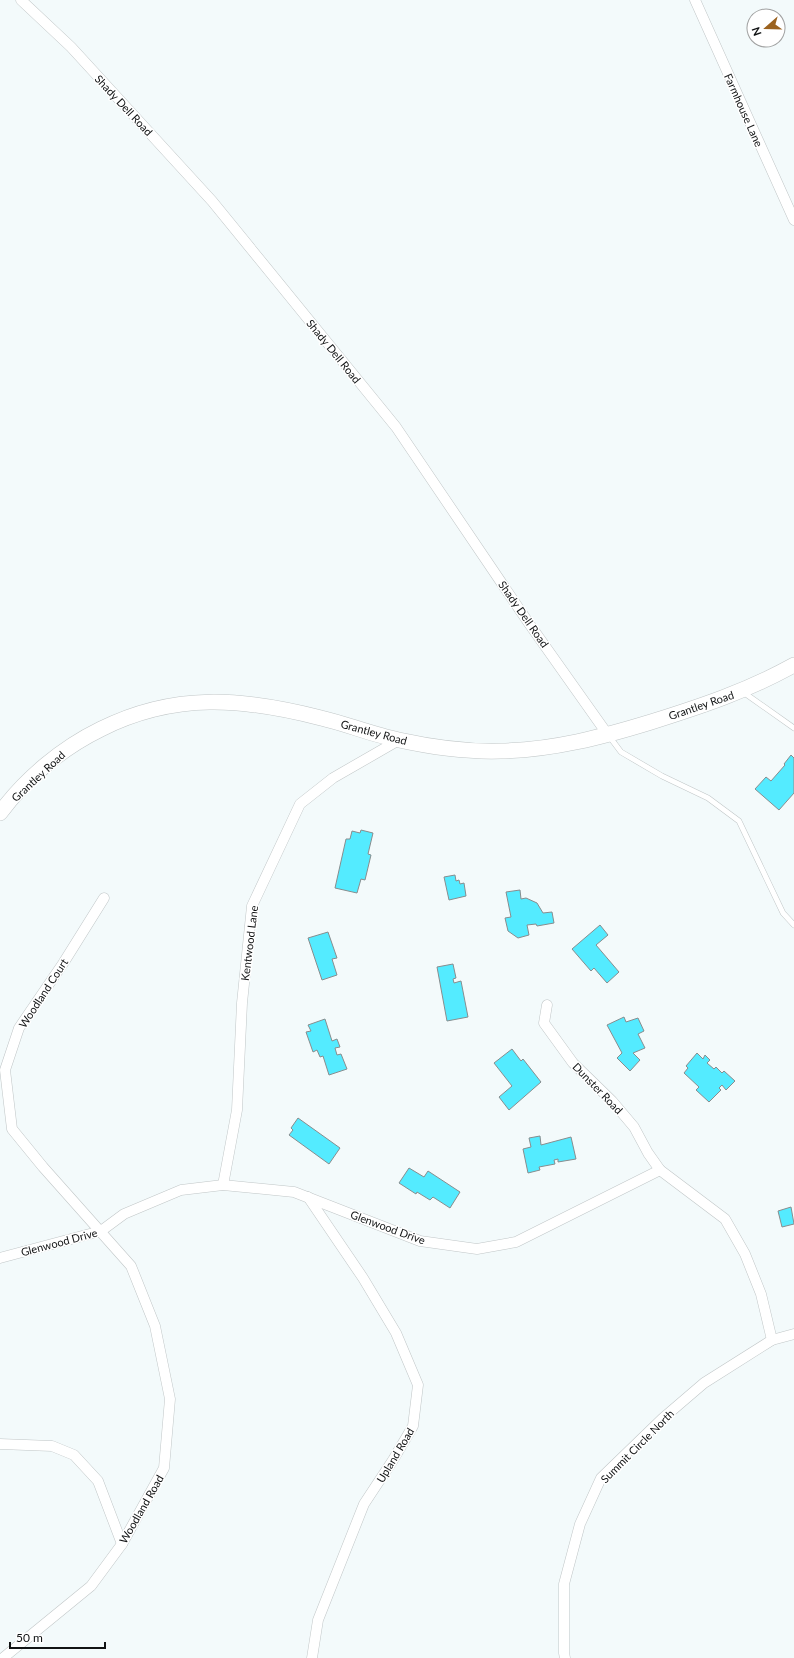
<svg xmlns="http://www.w3.org/2000/svg" width="794" height="1658" font-family="Lato,sans-serif">
<style>
.building{fill:#54ebff;stroke:#888d8e}
.lines{fill:none;stroke-linecap:round;stroke-linejoin:round}
.lane-casing{stroke:#c0c6c7;stroke-width:6}
.street-casing{stroke:#c0c6c7;stroke-width:11}
.secondary-casing{stroke:#c0c6c7;stroke-width:16}
.lane{stroke:#fff;stroke-width:5}
.street{stroke:#fff;stroke-width:10}
.secondary{stroke:#fff;stroke-width:15}
.labels{text-anchor:middle;dominant-baseline:central;stroke-width:3;stroke-linejoin:round;paint-order:stroke}
.street-label{font-size:11px;fill:#111314;stroke:#fff}
</style>
<rect width="100%" height="100%" fill="#f3fafb"/>
<g class="building">
<path d="M791,755l3,3v35l-15,17 -24,-21 11,-12 5,4 14,-16 -1,-1z"/>
<path d="M361,830l12,3 -5,21 3,1 -6,25 -4,-1 -4,14 -22,-5 11,-49h4l2,-8 8,2z"/>
<path d="M455,875l1,6 3,-1 1,4 4,-1 2,13 -17,4 -5,-23z"/>
<path d="M520,890l1,9 5,-1 11,5 6,10 9,-1 2,11 -17,3 -1,-2 -9,1 2,10 -11,3 -10,-7 -3,-13 6,-1 -5,-25z"/>
<path d="M600,925l8,10 -12,10 23,27 -12,11 -13,-15 -3,3 -19,-22z"/>
<path d="M328,932l9,26 -5,1 5,16 -15,5 -14,-42z"/>
<path d="M453,964l3,14 -3,1 1,4 7,-2 7,36 -21,4 -10,-54z"/>
<path d="M624,1017l2,5 12,-4 6,13 -6,3 7,14 -12,5 7,7 -10,11 -13,-13 5,-5 -15,-28z"/>
<path d="M325,1019l7,22 5,-2 3,8 -5,1 2,7 4,-1 6,15 -18,6 -6,-19 -3,1 -3,-7 -4,2 -7,-20 5,-1 -3,-6z"/>
<path d="M512,1049l9,12 2,-2 18,23 -32,28 -10,-13 13,-11 -18,-23z"/>
<path d="M697,1053l6,6 2,-4 5,5 -3,3 7,6 2,-2 6,6 2,-2 11,10 -9,9 -4,-5 -3,3 2,2 -12,12 -13,-12 3,-3 -15,-14 4,-5 -2,-2z"/>
<path d="M298,1118l42,30 -11,16 -40,-29 4,-5 -2,-2z"/>
<path d="M540,1136l1,9 30,-8 5,22 -18,3v-3l-4,1 1,4 -16,3 1,3 -12,3 -5,-24 8,-2 -2,-9z"/>
<path d="M409,1168l15,9 4,-6 32,21 -10,16 -17,-11 -3,3 -13,-8 -1,2 -17,-11z"/>
<path d="M791,1207l3,17 -12,3 -4,-16z"/>
</g>
<g class="lines">
<defs>
<g id="lane">
<path d="M743,692l51,36"/>
<path d="M609,736l12,16 41,24 46,22 31,23 44,92 11,12"/>
</g>
<g id="street">
<path d="M21,0l50,47 141,154 184,226 132,195 80,113"/>
<path d="M695,0l99,220"/>
<path d="M547,1005l-3,18 29,40 39,38 22,26 14,26 12,17 65,49 20,35 16,40 11,46"/>
<path d="M223,1185l14,-75 5,-107 10,-97 48,-102 33,-26 66,-38"/>
<path d="M308,1197l55,81 33,55 22,52 -5,41 -20,34 -29,44 -46,116 -6,38"/>
<path d="M0,1258l101,-27 23,-17 57,-24 42,-5 71,7 126,49 57,8 39,-7 144,-72"/>
<path d="M0,1444l52,2 22,9 24,26 24,63"/>
<path d="M3,1658l88,-72 31,-42 42,-76 6,-69 -15,-73 -24,-60 -88,-99 -31,-38 -7,-59 14,-42 45,-66 40,-64"/>
<path d="M565,1658l-1,-5v-69l16,-60 21,-46 61,-59 42,-36 68,-43 22,-6"/>
</g>
<path id="secondary" d="M0,813c26,-35 62,-65 101,-84 74,-37 142,-31 220,-11 26,6 52,17 78,22 32,7 70,12 102,11 52,-1 101,-14 150,-29 51,-16 96,-31 143,-57"/>
</defs>
<use href="#lane" class="lane-casing"/>
<use href="#street" class="street-casing"/>
<use href="#secondary" class="secondary-casing"/>
<use href="#lane" class="lane"/>
<use href="#street" class="street"/>
<use href="#secondary" class="secondary"/>
</g>
<g class="labels">
<g class="street-label">
<text transform="translate(124 105) rotate(47)">Shady Dell Road</text>
<text transform="translate(744 110) rotate(66)">Farmhouse Lane</text>
<text transform="translate(334 351) rotate(51)">Shady Dell Road</text>
<text transform="translate(524 614) rotate(55)">Shady Dell Road</text>
<text transform="translate(701 705) rotate(-19)">Grantley Road</text>
<text transform="translate(374 732) rotate(15)">Grantley Road</text>
<text transform="translate(38 776) rotate(-43)">Grantley Road</text>
<text transform="translate(249 943) rotate(-83)">Kentwood Lane</text>
<text transform="translate(43 993) rotate(-57)">Woodland Court</text>
<text transform="translate(598 1088) rotate(46)">Dunster Road</text>
<text transform="translate(388 1227) rotate(20)">Glenwood Drive</text>
<text transform="translate(59 1242) rotate(-15)">Glenwood Drive</text>
<text transform="translate(637 1446) rotate(-45)">Summit Circle North</text>
<text transform="translate(395 1455) rotate(-59)">Upland Road</text>
<text transform="translate(141 1509) rotate(-60)">Woodland Road</text>
</g>
</g>
<g transform="translate(766 28) rotate(250)"><circle r="19" fill="#ffffff" stroke="#a0a1a1"/>
<path d="M0-3L7 15L0 10L-7 15Z" fill="#9b621f"/>
<text y="-6" font-size="11" font-weight="bold" text-anchor="middle" fill="#111314">N</text>
</g>
<path d="M10 1642v6h95v-6" fill="none" stroke="#111314" stroke-width="2"/>
<text x="16" y="1642" font-size="12" fill="#111314" stroke="#ffffff" stroke-width="3" paint-order="stroke">50 m</text>
</svg>
